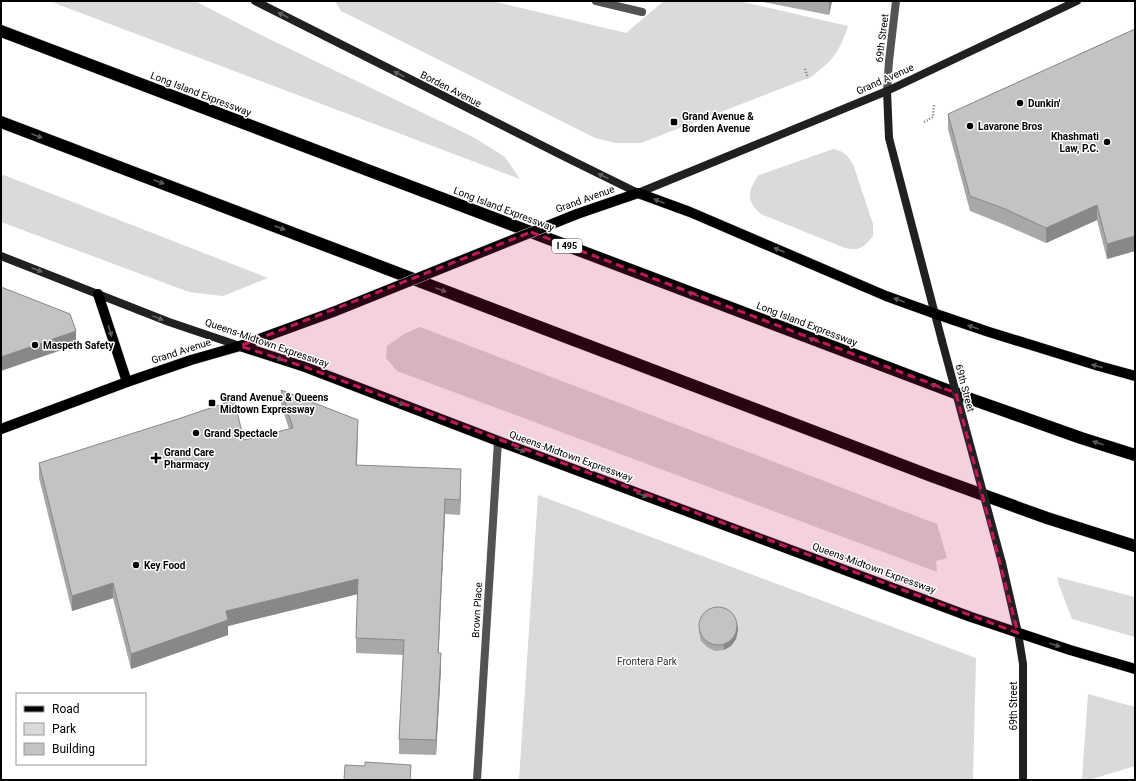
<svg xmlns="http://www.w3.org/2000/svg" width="1136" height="781" font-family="Roboto,sans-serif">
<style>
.green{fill:#dadada}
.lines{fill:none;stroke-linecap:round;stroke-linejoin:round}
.primary-casing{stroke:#dbdbdb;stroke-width:11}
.motorway-casing{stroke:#dbdbdb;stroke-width:13}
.path{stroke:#757575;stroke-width:2.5;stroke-dasharray:1 2;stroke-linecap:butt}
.minor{stroke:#535353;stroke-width:8}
.tertiary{stroke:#535353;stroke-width:8}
.secondary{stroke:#202020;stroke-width:8}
.primary{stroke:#000;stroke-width:10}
.motorway{stroke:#000;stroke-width:12}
.primary-bridge-casing{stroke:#dbdbdb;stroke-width:11;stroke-linecap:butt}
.secondary-bridge{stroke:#202020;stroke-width:8}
.primary-bridge{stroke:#000;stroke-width:10}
.wall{fill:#a8a8a8}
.shaded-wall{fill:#888}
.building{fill:#c3c3c3;stroke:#888}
.oneway{fill:#636363}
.oneway2{fill:#595959}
.marked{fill:#c2185b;fill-opacity:0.2;stroke:#c2185b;stroke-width:3;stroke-dasharray:8 5;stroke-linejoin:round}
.poi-dot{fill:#000;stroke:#fff;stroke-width:1.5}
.labels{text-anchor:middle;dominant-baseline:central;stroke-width:3;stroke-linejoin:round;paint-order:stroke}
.shield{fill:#fff;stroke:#4c4c4c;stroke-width:1}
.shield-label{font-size:9px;font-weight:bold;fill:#000}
.street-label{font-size:10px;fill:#000;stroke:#fff}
.poi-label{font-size:10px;font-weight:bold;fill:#000;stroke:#fff;text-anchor:start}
.park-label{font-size:10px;fill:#313131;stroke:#fff}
</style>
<rect width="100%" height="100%" fill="#fff"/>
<g class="green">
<path d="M49,1h146l68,35 210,101 32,20 15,22z"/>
<path d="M335,1h157l134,32 38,-32h75l109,25c-9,27 -15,34 -37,51l-170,66h-26l-20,-5 -254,-127z"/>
<path d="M833,149c11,2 14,6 20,15l20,60v12c-10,12 -13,15 -28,12l-84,-34c-16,-13 -13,-24 -2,-39z"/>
<path d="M1,174l267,104 -45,18 -34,-4 -188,-70z"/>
<path d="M420,327l517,197 10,34 -11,3 1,11 -540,-201 -11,-13 1,-12 17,-12z"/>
<path d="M538,495l438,163 -3,122h-454z"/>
<path d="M1057,577l78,20v40l-63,-18 -13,-34z"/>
<path d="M1088,694l47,13v59l-46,14h-7z"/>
</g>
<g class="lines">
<defs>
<g id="primary">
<path d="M577,214l61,-21 52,19 196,84 50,18 53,18 110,34 36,10"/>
<path d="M98,294l29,88"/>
<path d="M240,346l65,21 193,74 473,176 99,33 65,19"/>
<path d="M1,429l126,-47 64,-22 49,-14 93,-34"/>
</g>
<g id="motorway">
<path d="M1,31l970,368 110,39 54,17"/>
<path d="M1,122l930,354 116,42 88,28"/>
</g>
</defs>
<use href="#primary" class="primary-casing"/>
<use href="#motorway" class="motorway-casing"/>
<g class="path">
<path d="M805,69l3,9"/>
<path d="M924,122l9,-5 1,-12"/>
</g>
<g class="minor">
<path d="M596,1l46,11"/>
<path d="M477,780l21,-339"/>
</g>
<path class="tertiary" d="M887,91l2,-30 7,-60"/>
<g class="secondary">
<path d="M255,1l314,158 69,34 249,-102 190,-90"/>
<path d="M887,91l2,47 53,203"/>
<path d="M1,256l168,66 71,24"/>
<path d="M1002,563l16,70 5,31v116"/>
</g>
<use href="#primary" class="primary"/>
<use href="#motorway" class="motorway"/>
<defs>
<path id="primary-bridge" d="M333,312l244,-98"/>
</defs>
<use href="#primary-bridge" class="primary-bridge-casing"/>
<path class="secondary-bridge" d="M942,341l60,222"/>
<use href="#primary-bridge" class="primary-bridge"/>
</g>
<g class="wall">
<path d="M758,1h74l-3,14z"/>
<path d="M1135,29v222l-28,8 -10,-39 -51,23 -41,-18 -35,-14 -22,-82v-15z"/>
<path d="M281,390l77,45 -1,30 104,19 -1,31 -15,-1 -7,139 3,15 -5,87 -37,-1v-15l4,-84 -47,-2v-15l2,-44 -130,32v9l-97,34 -18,-71 -41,13 -33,-133v-15l205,-23 45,-11 -8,-24z"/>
<path d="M699,627l39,3 -2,9 -5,7 -7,4 -9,1 -8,-4 -6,-6 -2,-9z"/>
</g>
<g class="shaded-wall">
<path d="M829,1h3l-3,14z"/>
<path d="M1097,205v15l-51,23v-15z"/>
<path d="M1135,236v15l-28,8v-15z"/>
<path d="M76,331v14l-75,26v-14z"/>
<path d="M461,469v15l-1,31v-15z"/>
<path d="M445,499v15l-7,154v-15z"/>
<path d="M358,579v15l-130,32v9l-97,34v-15l95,-43z"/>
<path d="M113,583v15l-41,13v-15z"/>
<path d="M738,625v5l-2,9 -5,7 -7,4v-5z"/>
<path d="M441,653v15l-5,87v-15z"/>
</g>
<g class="building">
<path d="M1135,29v207l-28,8 -10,-39 -51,23 -41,-19 -35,-13 -22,-82z"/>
<path d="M1,287l69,27 6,17 -75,26z"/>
<path d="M281,390l77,30 -2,45 105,4 -1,31 -15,-1 -7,154h3l-5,87 -37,-1 5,-99 -48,-2 2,-59 -132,32 2,9 -97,34 -18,-71 -41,13 -33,-133 139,-44 56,-19 10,40 49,-12z"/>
<circle cx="718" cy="626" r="19"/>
<path d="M365,762l46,3 -1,15h-66l1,-15 20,1z"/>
</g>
<defs><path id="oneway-solid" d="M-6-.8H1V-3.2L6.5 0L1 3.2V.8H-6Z"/></defs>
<g class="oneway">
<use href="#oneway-solid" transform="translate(283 15) rotate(-153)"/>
<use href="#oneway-solid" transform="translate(399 74) rotate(-153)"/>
<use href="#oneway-solid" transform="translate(603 176) rotate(-154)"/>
<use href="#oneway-solid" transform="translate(37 270) rotate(21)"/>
<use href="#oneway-solid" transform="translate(158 318) rotate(22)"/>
</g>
<g class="oneway2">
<use href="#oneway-solid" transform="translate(37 136) rotate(21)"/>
<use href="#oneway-solid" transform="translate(159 182) rotate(21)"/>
<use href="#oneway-solid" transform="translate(659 201) rotate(-159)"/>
<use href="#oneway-solid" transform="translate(280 228) rotate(21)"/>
<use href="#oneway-solid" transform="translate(779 250) rotate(-157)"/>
<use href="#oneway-solid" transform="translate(441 290) rotate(21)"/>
<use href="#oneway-solid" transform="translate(693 294) rotate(-159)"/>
<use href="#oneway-solid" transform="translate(899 300) rotate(-160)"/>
<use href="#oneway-solid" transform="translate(973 327) rotate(-161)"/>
<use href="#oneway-solid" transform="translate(110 331) rotate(73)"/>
<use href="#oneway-solid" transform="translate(814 340) rotate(-159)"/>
<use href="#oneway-solid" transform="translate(277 358) rotate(18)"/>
<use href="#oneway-solid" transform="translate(1097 366) rotate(-164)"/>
<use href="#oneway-solid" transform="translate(936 386) rotate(-159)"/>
<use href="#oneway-solid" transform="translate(399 403) rotate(21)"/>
<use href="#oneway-solid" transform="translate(1098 443) rotate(-162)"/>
<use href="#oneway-solid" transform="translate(520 450) rotate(20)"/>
<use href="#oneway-solid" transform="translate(642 495) rotate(20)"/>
<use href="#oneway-solid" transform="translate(1055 645) rotate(18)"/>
</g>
<path class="marked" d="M531,232l425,161 62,240 -713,-266 -65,-21z"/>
<g class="poi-dot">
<circle cx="1020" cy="103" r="4"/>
<rect x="670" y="118" width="8" height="8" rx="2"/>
<circle cx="970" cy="126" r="4"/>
<circle cx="1107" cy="142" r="4"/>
<circle cx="35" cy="345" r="4"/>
<rect x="208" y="399" width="8" height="8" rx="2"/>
<circle cx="196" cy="433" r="4"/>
<path d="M154 452h4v4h4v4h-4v4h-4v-4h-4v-4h4z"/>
<circle cx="136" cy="565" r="4"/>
</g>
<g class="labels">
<rect class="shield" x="552" y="239" width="30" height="14" rx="3"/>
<g class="shield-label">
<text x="567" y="246">I 495</text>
</g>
<g class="street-label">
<text transform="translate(882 38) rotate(-83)">69th Street</text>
<text transform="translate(885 79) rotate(-24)">Grand Avenue</text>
<text transform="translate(451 89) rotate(27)">Borden Avenue</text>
<text transform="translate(201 94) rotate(21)">Long Island Expressway</text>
<text transform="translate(585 199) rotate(-20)">Grand Avenue</text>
<text transform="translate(504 209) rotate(21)">Long Island Expressway</text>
<text transform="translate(807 324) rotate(21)">Long Island Expressway</text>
<text transform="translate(267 343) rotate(19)">Queens-Midtown Expressway</text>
<text transform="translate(181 351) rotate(-18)">Grand Avenue</text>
<text transform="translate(965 388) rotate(75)">69th Street</text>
<text transform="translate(571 456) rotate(20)">Queens-Midtown Expressway</text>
<text transform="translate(874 568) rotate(20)">Queens-Midtown Expressway</text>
<text transform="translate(477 610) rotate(-87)">Brown Place</text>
<text transform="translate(1013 706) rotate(-90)">69th Street</text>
</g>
<g class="poi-label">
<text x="1028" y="103">Dunkin'</text>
<text x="682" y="116">Grand Avenue &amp;<tspan x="682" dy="12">Borden Avenue</tspan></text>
<text x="978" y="126">Lavarone Bros</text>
<text x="1099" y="136" text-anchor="end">Khashmati<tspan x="1099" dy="12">Law, P.C.</tspan></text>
<text x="43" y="345">Maspeth Safety</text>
<text x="220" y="397">Grand Avenue &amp; Queens<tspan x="220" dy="12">Midtown Expressway</tspan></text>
<text x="204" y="433">Grand Spectacle</text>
<text x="164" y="452">Grand Care<tspan x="164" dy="12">Pharmacy</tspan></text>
<text x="144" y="565">Key Food</text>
</g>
<g class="park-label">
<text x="647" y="661">Frontera Park</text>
</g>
</g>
<rect width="1136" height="781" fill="none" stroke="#000000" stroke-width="4"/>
<rect x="16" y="693" width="130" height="72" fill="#ffffff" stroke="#999999"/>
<rect x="24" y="706" width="20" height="6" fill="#000000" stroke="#999999"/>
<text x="52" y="713" font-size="12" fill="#000000">Road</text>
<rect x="24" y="723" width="20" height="12" fill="#dadada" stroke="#999999"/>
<text x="52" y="733" font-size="12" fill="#000000">Park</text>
<rect x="24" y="743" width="20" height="12" fill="#c3c3c3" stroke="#999999"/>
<text x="52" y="753" font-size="12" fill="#000000">Building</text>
</svg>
